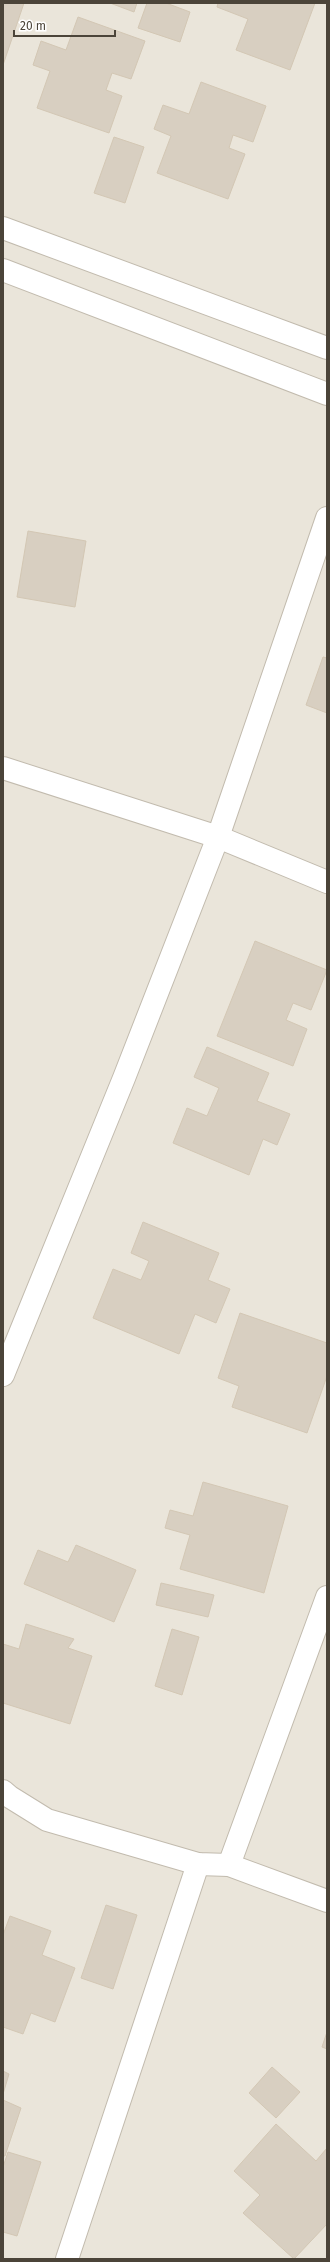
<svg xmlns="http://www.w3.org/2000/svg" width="330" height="2262" font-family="'Fira Sans',sans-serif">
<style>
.residential{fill:#eae5da}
.building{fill:#d8cfc1;stroke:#d3c7b4}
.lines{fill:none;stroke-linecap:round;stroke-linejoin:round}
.minor-casing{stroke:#c2bbae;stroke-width:24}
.minor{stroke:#fff;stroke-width:22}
</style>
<rect width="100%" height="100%" fill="#f6f3ec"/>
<rect class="residential" x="3" y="3" width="324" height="2256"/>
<g class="building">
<path d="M3,3h21l-21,62z"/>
<path d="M110,3h27l-3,9z"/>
<path d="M147,3h19l24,9 -10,30 -42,-14z"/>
<path d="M218,3h97l-25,67 -54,-20 12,-31 -31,-12z"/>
<path d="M78,17l67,24 -14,38 -19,-6 -6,17 16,6 -13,37 -72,-25 13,-37 -17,-6 8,-24 25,9z"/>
<path d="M201,82l65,24 -13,36 -20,-7 -4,13 16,6 -17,45 -71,-26 14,-37 -17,-7 9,-24 26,9z"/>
<path d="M114,137l30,10 -19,56 -31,-10z"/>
<path d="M28,531l58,10 -11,66 -58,-10z"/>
<path d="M323,657l4,1v55l-21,-8z"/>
<path d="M255,941l72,29 -16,40 -18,-7 -7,17 21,9 -14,37 -76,-30z"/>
<path d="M207,1047l62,26 -12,28 33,13 -13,31 -14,-6 -14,36 -76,-32 14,-35 20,8 12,-28 -25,-11z"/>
<path d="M143,1222l76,31 -11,27 22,9 -14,34 -21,-9 -16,40 -86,-36 20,-49 28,11 8,-19 -18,-8z"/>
<path d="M240,1313l87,30v33l-20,57 -75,-26 7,-21 -21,-8z"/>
<path d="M203,1482l85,24 -24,87 -84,-24 10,-34 -25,-7 5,-18 23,6z"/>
<path d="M76,1545l60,25 -22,52 -90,-38 14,-34 30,12z"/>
<path d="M161,1583l53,12 -6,22 -52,-12z"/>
<path d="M26,1624l48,15 -6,9 24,8 -22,68 -67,-21v-59l16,5z"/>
<path d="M172,1629l27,8 -17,58 -27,-9z"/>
<path d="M106,1905l31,10 -24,74 -32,-11z"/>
<path d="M10,1916l41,15 -9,24 33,13 -20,54 -24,-9 -8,21 -20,-7v-92z"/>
<path d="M327,2032v17l-5,-2z"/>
<path d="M272,2067l28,25 -24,26 -27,-25z"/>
<path d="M3,2071l6,3 -6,20z"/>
<path d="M3,2100l18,8 -16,48h-2z"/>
<path d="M276,2124l40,37 11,-13v76l-33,35 -51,-46 17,-18 -26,-24z"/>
<path d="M8,2152l33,10 -24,74 -14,-4v-65z"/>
</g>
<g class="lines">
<defs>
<g id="minor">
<path d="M3,228l324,120"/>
<path d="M3,270l324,124"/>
<path d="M3,768l215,69 109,45"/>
<path d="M3,1375l121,-297 94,-241 109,-319"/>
<path d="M3,1791l7,6 37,23 151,44 31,1 98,36"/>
<path d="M229,1865l98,-268"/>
<path d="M67,2259l131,-395"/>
</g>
</defs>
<use href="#minor" class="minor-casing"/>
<use href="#minor" class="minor"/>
</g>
<rect width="330" height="2262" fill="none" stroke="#4b4439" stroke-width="8"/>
<path d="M14 30v6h101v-6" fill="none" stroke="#4b4439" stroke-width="2"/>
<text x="20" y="30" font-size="12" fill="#4b4439" stroke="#ffffff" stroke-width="3" paint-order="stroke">20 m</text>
</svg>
